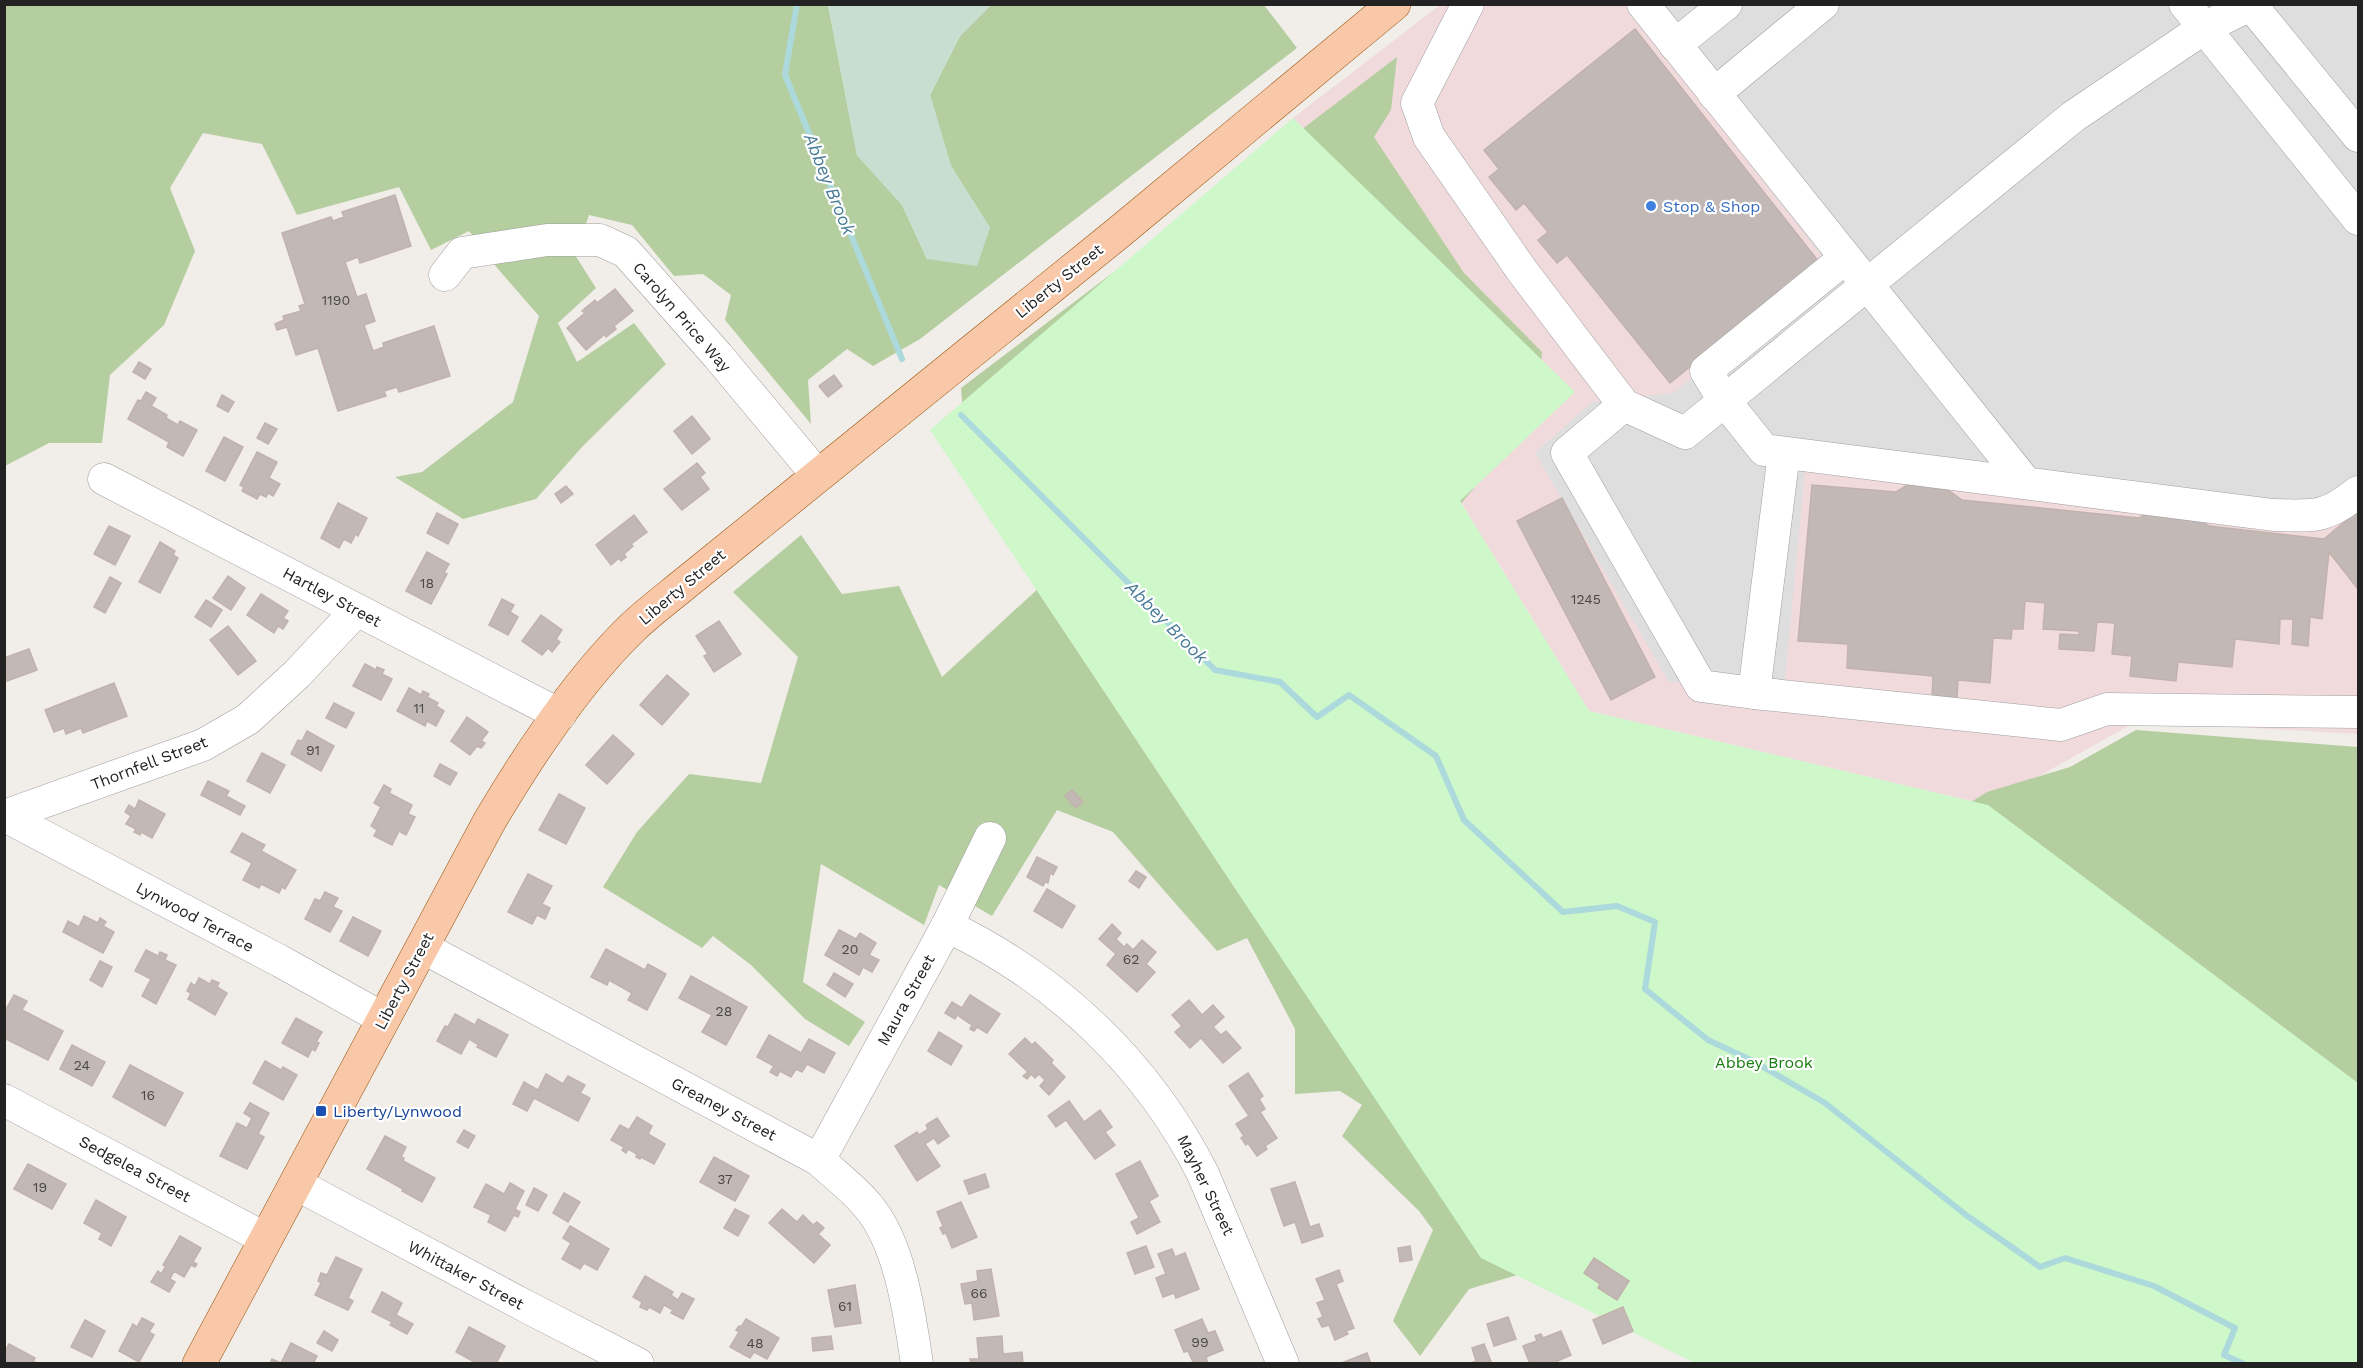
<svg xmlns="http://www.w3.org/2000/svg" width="2363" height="1368" font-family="'Work Sans',sans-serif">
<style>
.commercial{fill:#f1dadc}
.forest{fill:#b5cea0}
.wetland{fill:#c7ded0}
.park{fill:#cef7ca}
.parking{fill:#dedede}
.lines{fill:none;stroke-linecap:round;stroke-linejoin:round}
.stream{stroke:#acd9dc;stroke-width:6}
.building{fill:#c2b8b5;stroke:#c2b2ac;stroke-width:1.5}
.minor-casing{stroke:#9f9f9f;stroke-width:33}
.major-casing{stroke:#975108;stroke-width:34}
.minor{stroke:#fff;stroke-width:32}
.major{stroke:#f8c8a8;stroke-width:33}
.shop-dot{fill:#3f7fe0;stroke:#fff;stroke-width:2}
.transit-dot{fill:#1a4fb4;stroke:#fff;stroke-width:2}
.labels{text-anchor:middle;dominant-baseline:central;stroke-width:4.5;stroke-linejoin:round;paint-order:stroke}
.number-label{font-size:14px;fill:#4a4847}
.shop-label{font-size:16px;fill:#366cbe;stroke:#fff;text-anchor:start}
.street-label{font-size:16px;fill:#222;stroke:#fff}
.park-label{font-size:16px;fill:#1a7d12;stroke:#fff}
.transit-label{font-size:16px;fill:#164399;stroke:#fff;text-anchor:start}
.water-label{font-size:18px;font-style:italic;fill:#487b96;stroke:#fff}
</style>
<rect width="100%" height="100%" fill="#f1ede9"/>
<path class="commercial" d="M1440,5h918v729l-221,-13 -149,84 -399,-94 -129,-210 114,-109 -281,-274z"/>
<g class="forest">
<path d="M5,5h823l29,150 45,50 25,54 63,-31 -39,-62 -21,-71 30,-59 31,-31h273l33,43 -377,291 -47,27 -26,-17 -39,31 3,44 -86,-104 6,-25 -28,-21 -29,2 -42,-51 -43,-10 -14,40 21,33 -38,35 19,39 57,-39 32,41 -84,83 -46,52 -73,20 -68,-42 27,-5 91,-70 26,-86 -41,-47 -29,-38 -38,19 -32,-63 -102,28 -35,-71 -59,-11 -33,55 25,63 -31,74 -54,50 -8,68h-53l-44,23z"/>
<path d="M1397,57l-6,53 -17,27 90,136 78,79 -4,60 -85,101 129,208 370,93 35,-22 83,-25 66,-37 222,17v616l-755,-113 -134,39 -49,67 -27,-35 40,-91 -14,-19 -77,-75 20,-31 -22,-14 -45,3v-65l-48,-91 -30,13 -104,-119 -56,-22 -65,106 -53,-31 -15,40 -103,-61 -18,118 62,40 -16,24 -44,-27 -54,-54 -38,-29 -11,12 -99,-61 34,-55 52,-58 72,9 37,-126 -65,-65 68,-57 41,59 57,-8 43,91 112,-103 -87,-112 -6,-74z"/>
</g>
<path class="wetland" d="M828,5h163l-31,31 -30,59 21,71 39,62 -13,38 -50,-7 -25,-54 -45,-50z"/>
<path class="park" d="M1293,118l282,274 -115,109 129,210 399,94 370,278v280h-663l-214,-105 -551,-828z"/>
<path class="parking" d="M1625,5h733v492l-35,29 -518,-55 -20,209 -116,2 -134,-229 57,-51 81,-9 160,-123z"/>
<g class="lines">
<g class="stream">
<path d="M797,4l-12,71 117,284"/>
<path d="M961,415l254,255 65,12 37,35 32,-22 87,61 28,64 99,92 54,-6 38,16 -10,67 63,51 45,21 72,42 141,112 74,52 25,-9 89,28 81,42 -11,27 20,9"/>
</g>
</g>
<g class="building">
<path d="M1635,29l184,233 -149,121 -103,-128 -10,8 -19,-23 10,-8 -24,-29 -8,7 -27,-33 10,-8 -15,-19z"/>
<path d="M395,195l16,51 -51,17 -2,-6 -13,5 12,35 9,-3 9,27 -11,4 9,26 11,-4 -1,-4 51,-17 16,50 -51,16 -2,-5 -13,4 2,5 -48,15 -20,-63 -22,7 -9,-28 -10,3 -2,-6 9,-4 -1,-4 18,-5 -2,-5 6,-2 -23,-71 49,-16 2,4 11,-4 -2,-5z"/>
<path d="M615,289l18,22 -19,15 2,3 -10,8 -1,-3 -19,16 -19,-22 18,-15 -3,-2 13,-11 2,3z"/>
<path d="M139,362l12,7 -6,10 -12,-7z"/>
<path d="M834,375l8,11 -14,11 -9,-11z"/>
<path d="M146,392l10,6 -5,8 16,9 -1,3 12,7 2,-4 17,9 -14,26 -16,-9 2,-5 -41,-23 10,-19 3,1z"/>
<path d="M222,395l12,7 -6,10 -11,-6z"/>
<path d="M692,416l18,23 -18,15 -18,-23z"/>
<path d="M265,423l12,6 -9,15 -11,-6z"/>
<path d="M224,437l19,10 -18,34 -19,-10z"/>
<path d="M257,452l20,10 -8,16 11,6 -7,12 -5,-3 -2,4 -6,-3 -3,5 -15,-8 2,-4 -4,-2z"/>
<path d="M697,463l8,10 -5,4 9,12 -27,21 -18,-21z"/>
<path d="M1909,484l36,4 17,12 177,18 17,-9 37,5 16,12 115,13 26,-22 8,-20v92l-29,-37 -7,67 -12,-2 -2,29 -16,-2 1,-25h-13l-1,25 -44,-5 -3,28 -54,-5 -2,19 -46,-5 2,-20 -20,-2 3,-31 -18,-1 -3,29 -35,-2 1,-15 19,1v-4l-36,-2 2,-26 -20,-2 -2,28h-11l-1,10 -18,-1 -3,45 -32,-3 -1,18 -25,-1 1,-21 -86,-8 1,-24 -50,-3 14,-156 84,7z"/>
<path d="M566,486l7,8 -12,9 -6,-9z"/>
<path d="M1562,498l93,179 -44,23 -94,-179z"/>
<path d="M338,503l29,15 -9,18 -2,-2 -5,9 -7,-4 -5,9 -18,-10z"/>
<path d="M437,513l21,11 -10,20 -21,-11z"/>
<path d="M634,515l13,17 -16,12 2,2 -9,8 2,3 -5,4 -2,-3 -8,7 -15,-20z"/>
<path d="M109,526l21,10 -15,29 -21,-11z"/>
<path d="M160,542l15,9 -2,4 5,3 -18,35 -21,-11z"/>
<path d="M427,552l22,12 -5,9 3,1 -16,30 -25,-13z"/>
<path d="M228,576l17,12 -14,22 -18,-12z"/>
<path d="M110,577l11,6 -16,30 -11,-6z"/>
<path d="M261,594l27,17 -5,7 5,3 -5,8 -5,-3 -4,7 -27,-18z"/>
<path d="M502,599l12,6 -4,7 8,5 -10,18 -19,-10z"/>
<path d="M206,600l16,10 -11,17 -16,-10z"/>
<path d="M541,615l21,15 -6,9 4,3 -8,10 -4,-4 -6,7 -20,-14z"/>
<path d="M719,621l22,33 -27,18 -10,-16 4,-2 -12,-18z"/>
<path d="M228,626l28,35 -18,14 -28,-35z"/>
<path d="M29,649l8,21 -30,11 -3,-7v-16z"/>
<path d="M365,664l11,6 1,-3 7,3 -2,4 10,5 -11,21 -28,-14z"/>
<path d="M667,675l22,19 -27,31 -22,-20z"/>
<path d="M114,683l13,33 -44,17 -2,-5 -15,6 -2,-6 -10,4 -9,-22z"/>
<path d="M409,688l12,7 2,-4 6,3 -2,3 11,6 -2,3 8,5 -8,15 -9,-5 -2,5 -28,-15z"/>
<path d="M334,703l20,10 -8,15 -20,-10z"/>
<path d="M467,717l21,15 -7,9 4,2 -4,5 -4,-2 -7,9 -19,-14z"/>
<path d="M307,731l27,15 -13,25 -30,-17 7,-14 4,1z"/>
<path d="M613,735l21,19 -27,30 -21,-19z"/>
<path d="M262,753l23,12 -15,28 -23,-12z"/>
<path d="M440,764l17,9 -7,12 -16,-9z"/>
<path d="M208,781l21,10 -3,5 19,10 -5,9 -39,-20z"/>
<path d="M384,785l7,4 -2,4 23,12 -4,9 7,3 -9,18 -7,-4 -7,14 -18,-9 3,-6 -6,-4 10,-19 -7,-4z"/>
<path d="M1072,790l11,12 -7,6 -11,-12z"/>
<path d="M559,794l26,14 -19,36 -27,-14z"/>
<path d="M139,800l26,14 -13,24 -11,-6 -1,3 -6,-3 2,-3 -10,-5 5,-8 -6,-4 4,-7 6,4z"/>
<path d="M242,833l23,12 -4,6 35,19 -11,19 -3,-2 -3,6 -18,-9 -2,4 -16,-8 9,-17 -21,-11z"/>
<path d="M1037,857l20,10 -4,8 -3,-2 -2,10 -3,-1 -2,4 -16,-9z"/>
<path d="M1136,871l10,6 -7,11 -10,-7z"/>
<path d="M528,874l24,12 -10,18 8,4 -5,11 -8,-4 -5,9 -24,-12z"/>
<path d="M1047,889l28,17 -13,22 -28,-17z"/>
<path d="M325,892l13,6 -5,9 9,4 -12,21 -25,-13 10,-20 5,2z"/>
<path d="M84,916l14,7 2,-5 6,4 -3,4 11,6 -11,21 -40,-21 5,-11 11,6z"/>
<path d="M353,917l28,14 -13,25 -28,-15z"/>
<path d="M1112,924l9,9 -5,6 8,8 3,-3 6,6 9,-10 14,12 -10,12 9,8 -18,20 -30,-27 9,-11 -17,-15z"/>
<path d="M839,930l17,9 4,-6 16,10 -7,12 10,5 -7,12 -9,-5 -4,8 -34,-20z"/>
<path d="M606,949l39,21 3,-6 18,10 -19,36 -19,-10 4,-7 -23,-13 -2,5 -16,-8z"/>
<path d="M146,950l12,6 2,-4 7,3 -2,5 11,5 -20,39 -14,-8 9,-17 -16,-8z"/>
<path d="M100,961l12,6 -10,20 -12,-7z"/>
<path d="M834,973l19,11 -8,13 -18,-12z"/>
<path d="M691,976l56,31 -21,38 -24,-13 10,-17 -33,-17z"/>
<path d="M199,978l11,6 2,-4 7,3 -2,4 10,6 -12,22 -27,-16 3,-6 -4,-2 4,-8 4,3z"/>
<path d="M14,995l13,6 -5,9 41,21 -15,29 -44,-22v-25z"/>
<path d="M970,995l30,19 -13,19 -10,-6 -3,4 -4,-2 2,-4 -15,-10 -2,4 -10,-6 7,-11 10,6z"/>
<path d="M1189,1000l13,15 11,-10 11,12 -11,10 8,8 5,-4 15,17 -18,15 -22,-25 -11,10 -15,-16 7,-6 -10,-11z"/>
<path d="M455,1014l20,11 3,-6 30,16 -12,22 -19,-10 2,-2 -10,-6 -8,15 -24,-13 8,-15 3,1z"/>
<path d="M296,1018l26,14 -6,10 3,1 -4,8 -3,-2 -4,8 -26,-14z"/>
<path d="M939,1032l23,14 -11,19 -23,-14z"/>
<path d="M769,1035l32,18 8,-14 26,14 -11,20 -17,-9 -5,8 -6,-3 -5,8 -11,-6 -3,5 -7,-4 4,-6 -17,-9z"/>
<path d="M1025,1038l7,7 3,-3 18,18 -2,3 14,14 -16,18 -9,-9 5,-6 -6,-6 -4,4 -4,-4 -4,5 -4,-3 5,-4 -19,-18z"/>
<path d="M72,1045l33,17 -13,24 -32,-17z"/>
<path d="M265,1061l16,9 2,-3 14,8 -14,25 -30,-17z"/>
<path d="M130,1065l53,28 -18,33 -52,-29z"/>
<path d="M1248,1073l15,23 -4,3 6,10 -5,3 17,26 -12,8 2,3 -10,7 -9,-13 -2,2 -5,-7 3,-2 -8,-12 13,-8 -20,-30z"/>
<path d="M546,1074l17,10 5,-8 17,9 -5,8 10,5 -12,23 -44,-23 -7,13 -14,-7 11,-22 14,8z"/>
<path d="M1069,1101l15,21 16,-12 12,17 -7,5 10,13 -20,14 -29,-39 -10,7 -8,-11z"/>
<path d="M250,1103l19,10 -11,21 6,3 -17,32 -27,-13 17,-33 10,5 5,-10 -8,-5z"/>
<path d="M637,1117l15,9 -4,8 17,10 -11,20 -13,-7 -1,2 -4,-2 1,-3 -9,-5 -2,4 -4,-3 2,-3 -13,-7 9,-15 9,5z"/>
<path d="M937,1118l12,18 -11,8 -4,-6 -9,6 15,22 -23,15 -22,-35 22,-14 2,3 9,-6 -2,-4z"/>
<path d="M464,1130l11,6 -7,12 -11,-6z"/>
<path d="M385,1136l21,11 -5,10 3,1 -1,3 32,17 -13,24 -20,-11 1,-2 -36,-20z"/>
<path d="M714,1157l35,19 -14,25 -35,-19z"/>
<path d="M1140,1161l18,35 -9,5 11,21 -23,12 -6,-12 8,-4 -23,-44z"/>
<path d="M28,1164l38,20 -14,25 -38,-20z"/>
<path d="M985,1174l4,13 -20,7 -5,-13z"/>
<path d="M1295,1182l15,45 9,-3 4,12 -21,7 -7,-21 -11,4 -13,-37z"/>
<path d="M510,1183l14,8 -9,18 5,3 -2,5 -4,-2 -9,16 -17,-9 3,-7 -17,-8 12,-23 18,10z"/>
<path d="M534,1188l13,7 -9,16 -12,-6z"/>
<path d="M564,1193l16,9 -12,20 -15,-9z"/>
<path d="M96,1200l30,17 -15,29 -12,-7 3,-6 -18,-10z"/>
<path d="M961,1202l16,35 -25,11 -6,-15 -3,1 -3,-6 3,-2 -6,-14z"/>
<path d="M735,1209l14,7 -11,20 -14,-8z"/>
<path d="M782,1209l15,13 6,-7 10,10 4,-3 7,6 -6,6 12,11 -16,18 -45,-40z"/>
<path d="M570,1226l39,23 -12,21 -13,-7 -4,6 -18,-10 9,-16 -8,-5z"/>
<path d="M180,1236l21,12 -8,14 4,2 -2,3 -4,-2 -7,12 -10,-6 -4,8 5,3 -6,10 -18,-10 7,-11 3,3 5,-8 -3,-1z"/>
<path d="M1146,1246l8,21 -19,7 -8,-21z"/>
<path d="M1410,1246l2,14 -12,2 -2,-14z"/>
<path d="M1172,1249l3,8 10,-4 14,36 -23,9 -2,-5 -11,4 -7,-19 10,-4 -8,-20z"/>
<path d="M336,1257l26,12 -14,29 5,3 -5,9 -33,-15 6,-12 -3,-2 3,-8 6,2z"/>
<path d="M1594,1258l35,23 -12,19 -19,-12 2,-4 -16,-11z"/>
<path d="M991,1269l8,47 -25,4 -2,-17 -7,1 -4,-20 17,-3 -1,-10z"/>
<path d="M1339,1270l4,11 -7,3 18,44 -8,3 2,3 -13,6 -6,-15 -7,2 -4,-8 5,-2 -6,-14 8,-3 -9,-21z"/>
<path d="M645,1276l28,16 -2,3 7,5 4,-7 12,6 -11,20 -12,-6 2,-3 -9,-5 -4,8 -11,-6 -2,3 -7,-3 2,-5 -9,-5z"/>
<path d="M855,1285l6,38 -26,4 -7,-37z"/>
<path d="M382,1292l20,11 -6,12 17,9 -6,10 -17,-9 2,-3 -20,-10z"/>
<path d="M1623,1307l10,24 -30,13 -10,-24z"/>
<path d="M1508,1317l8,22 -22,7 -7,-22z"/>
<path d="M142,1318l12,6 -5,8 5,3 -15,27 -20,-11 14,-27 4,3z"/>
<path d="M746,1319l33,19 -12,21 -13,-7 -4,6 -20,-11 9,-15 -3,-2 3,-4 2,1z"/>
<path d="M1202,1319l6,14 7,-2 8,19 -17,7 2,7h-14l-6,-13 -4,1 -9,-22z"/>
<path d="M85,1320l20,11 -13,26 -21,-10z"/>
<path d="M469,1327l36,19 -9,18h-18l-22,-12z"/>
<path d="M324,1331l14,9 -6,11 -15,-8z"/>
<path d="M1561,1331l10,24 -20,9h-21l-7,-18 14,-5 -2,-5 6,-2 2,4z"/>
<path d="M831,1336l2,13 -20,2 -1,-13z"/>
<path d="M1002,1336l1,18 19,-2 1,12h-52l-1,-5h9l-2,-21z"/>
<path d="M291,1343l26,13 -4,8h-43l2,-5 9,4z"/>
<path d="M9,1344l26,14 -2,3 5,3h-34v-11z"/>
<path d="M1484,1344l8,20h-23l7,-3 -4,-13z"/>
<path d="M1367,1353l4,11h-32z"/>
</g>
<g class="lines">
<defs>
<g id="minor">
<path d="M1468,4l-51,99 12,34 94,135 101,133 61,28 389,-317 130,-88 48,-24"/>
<path d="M1643,4l383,479"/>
<path d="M2185,4l173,215"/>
<path d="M2251,5l107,131"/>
<path d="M1675,45l51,-41"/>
<path d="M1714,94l109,-90"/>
<path d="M1845,258l-139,113 18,29 40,50 509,65c41,1 52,4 85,-23"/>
<path d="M445,275l17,-22 85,-13h53l26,12 92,104 100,120"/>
<path d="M1624,405l-57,48 134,233 53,7"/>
<path d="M1784,453l-30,240 307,32 46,-16 251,3"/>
<path d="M104,479l456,236"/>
<path d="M4,816l199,-71 45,-26 49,-45 59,-63"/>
<path d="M5,816l275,145 104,58"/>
<path d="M947,926c111,53 201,139 256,248l80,190"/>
<path d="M422,947l397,213c16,15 34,28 48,45 33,37 43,111 50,159"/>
<path d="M4,1100l262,139"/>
<path d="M819,1160l128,-234 43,-88"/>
<path d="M296,1184l235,125 107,55"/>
</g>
<path id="major" d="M199,1364l290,-542c39,-66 88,-141 144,-195 16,-15 33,-28 49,-41l436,-353 276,-229"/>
</defs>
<use href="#minor" class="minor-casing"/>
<use href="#major" class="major-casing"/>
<use href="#minor" class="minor"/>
<use href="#major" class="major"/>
</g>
<circle class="shop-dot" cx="1651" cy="206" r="6"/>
<rect class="transit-dot" x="315" y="1105" width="12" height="12" rx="3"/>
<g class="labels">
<g class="number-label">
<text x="336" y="300">1190</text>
<text x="427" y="583">18</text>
<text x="1586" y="599">1245</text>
<text x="419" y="708">11</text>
<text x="313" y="750">91</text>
<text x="850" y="949">20</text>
<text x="1131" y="959">62</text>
<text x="724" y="1011">28</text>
<text x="82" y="1065">24</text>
<text x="148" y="1095">16</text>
<text x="725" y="1179">37</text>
<text x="40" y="1187">19</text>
<text x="979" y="1293">66</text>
<text x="845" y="1306">61</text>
<text x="1200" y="1342">99</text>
<text x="755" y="1343">48</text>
</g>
<g class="shop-label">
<text x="1663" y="206">Stop &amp; Shop</text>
</g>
<g class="street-label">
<text transform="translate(1059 281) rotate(-39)">Liberty Street</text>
<text transform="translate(682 317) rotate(49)">Carolyn Price Way</text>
<text transform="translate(682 587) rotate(-40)">Liberty Street</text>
<text transform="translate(332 597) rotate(28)">Hartley Street</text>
<text transform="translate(149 763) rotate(-21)">Thornfell Street</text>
<text transform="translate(195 917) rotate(28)">Lynwood Terrace</text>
<text transform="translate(404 981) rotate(-62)">Liberty Street</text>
<text transform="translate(906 1000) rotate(-61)">Maura Street</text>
<text transform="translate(724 1109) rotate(28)">Greaney Street</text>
<text transform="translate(135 1169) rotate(28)">Sedgelea Street</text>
<text transform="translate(1206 1185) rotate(64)">Mayher Street</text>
<text transform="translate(466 1275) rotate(28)">Whittaker Street</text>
</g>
<g class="park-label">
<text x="1764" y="1062">Abbey Brook</text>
</g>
<g class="transit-label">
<text x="333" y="1111">Liberty/Lynwood</text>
</g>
<g class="water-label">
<text transform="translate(830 184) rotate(68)">Abbey Brook</text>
<text transform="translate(1167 622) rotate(45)">Abbey Brook</text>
</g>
</g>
<rect width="2363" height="1368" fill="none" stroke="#222222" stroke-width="12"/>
</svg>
